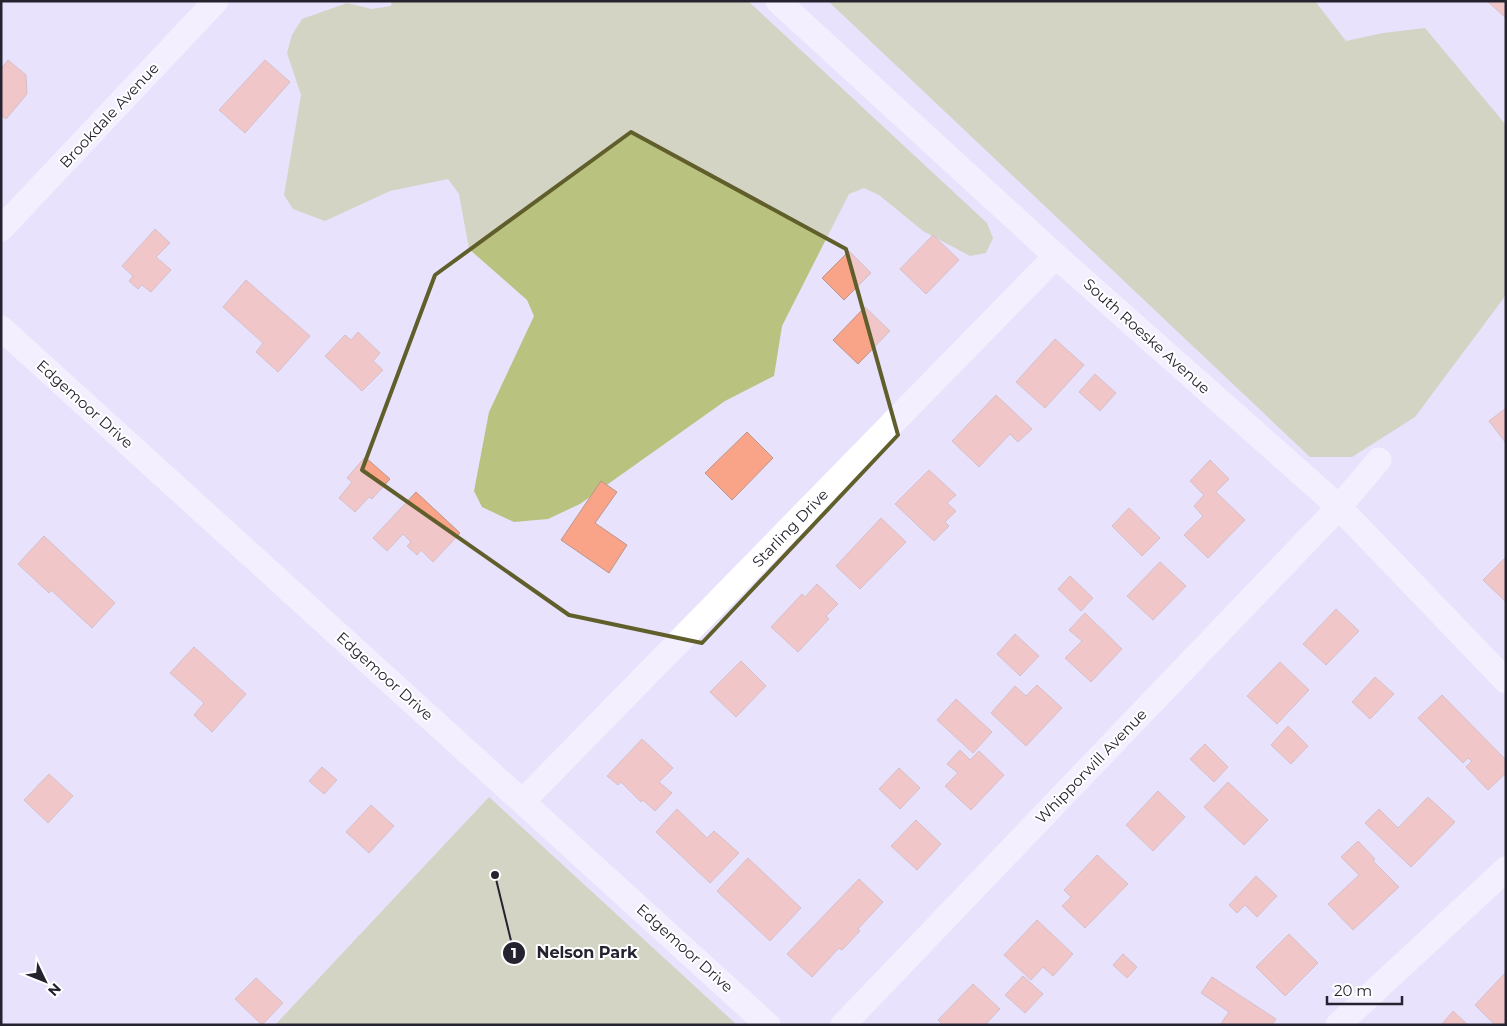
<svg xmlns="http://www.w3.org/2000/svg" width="1507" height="1026" font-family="Montserrat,sans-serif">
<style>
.green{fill:#b9c37f}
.building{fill:#f9a488;stroke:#ba968a}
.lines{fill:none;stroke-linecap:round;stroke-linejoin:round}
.minor{stroke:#fff;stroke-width:25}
.marked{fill:none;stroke:#605f2c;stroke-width:4;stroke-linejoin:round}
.labels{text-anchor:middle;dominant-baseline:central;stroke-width:4;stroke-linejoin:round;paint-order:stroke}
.street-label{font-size:15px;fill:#262330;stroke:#fff}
.leader{fill:none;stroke:#262330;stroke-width:2}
.callout-dot{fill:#262330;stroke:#fff;stroke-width:2}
.mark-label{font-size:15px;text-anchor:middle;font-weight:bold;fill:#fff}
.callout-label{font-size:16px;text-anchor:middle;font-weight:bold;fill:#262330;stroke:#fff;stroke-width:4;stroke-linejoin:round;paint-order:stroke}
</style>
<rect width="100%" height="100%" fill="#e9e2fd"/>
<g class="green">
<path d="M392,1h356l239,222 6,15 -7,15 -16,3 -47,-25 -44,-36 -15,-7 -15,6 -67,132 -8,50 -49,25 -145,103 -32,15 -34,3 -32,-15 -8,-16 15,-79 45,-96 -7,-16 -58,-51 -10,-55 -11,-15 -58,12 -65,30 -32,-12 -9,-14 17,-100 -14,-42 5,-18 10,-16 45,-16 25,6 19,-3z"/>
<path d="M828,1h487l31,40 37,-8 42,-5 81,97v170l-91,122 -63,40h-42z"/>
<path d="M489,797l248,228h-462z"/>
</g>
<g class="building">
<path d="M1487,1h19v17z"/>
<path d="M8,60l18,15 1,19 -21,25 -5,-4v-46z"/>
<path d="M265,60l25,22 -45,51 -26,-23z"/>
<path d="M155,229l15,14 -14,14 15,13 -20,22 -9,-7 -4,4 -9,-8 4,-5 -11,-10z"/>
<path d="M933,235l26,25 -33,34 -26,-25z"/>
<path d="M849,251l22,22 -27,27 -22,-22z"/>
<path d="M246,280l64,56 -32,36 -22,-20 7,-9 -40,-36z"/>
<path d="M865,307l25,24 -32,33 -25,-24z"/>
<path d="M358,332l22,21 -7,8 10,9 -21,21 -37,-35 20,-21 6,5z"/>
<path d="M1055,339l29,26 -39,43 -29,-26z"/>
<path d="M1095,374l21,19 -16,18 -21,-19z"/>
<path d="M996,395l36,34 -14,13 -8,-8 -31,33 -27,-26z"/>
<path d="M1506,408v35l-17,-22z"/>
<path d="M747,432l26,26 -41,42 -27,-27z"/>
<path d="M365,457l25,22 -18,20 -3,-2 -14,15 -16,-14 13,-16 -5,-4z"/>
<path d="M1210,460l19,19 -13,13 29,28 -37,38 -24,-23 19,-19 -9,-10 10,-11 -14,-14z"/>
<path d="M929,470l27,25 -9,8 9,8 -11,11 4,4 -15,15 -39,-37z"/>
<path d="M601,481l16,11 -22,31 32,22 -18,28 -48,-33z"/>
<path d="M416,492l44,41 -27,29 -12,-12 -4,5 -10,-9 4,-4 -8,-8 -16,17 -14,-13z"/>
<path d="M1129,508l31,30 -18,18 -30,-30z"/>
<path d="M881,518l25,24 -46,47 -24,-23z"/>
<path d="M44,536l71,67 -23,25 -41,-38 -2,3 -31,-29z"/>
<path d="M1506,557v45l-23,-22z"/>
<path d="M1160,562l26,24 -33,34 -26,-24z"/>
<path d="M1070,576l23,22 -12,13 -23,-22z"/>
<path d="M817,584l21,20 -12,12 3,3 -31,33 -27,-25 31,-33 3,3z"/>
<path d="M1336,609l23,22 -33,34 -23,-21z"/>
<path d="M1085,613l37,36 -31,33 -26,-24 17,-17 -13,-11z"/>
<path d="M1015,634l24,22 -19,20 -23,-22z"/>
<path d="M194,647l52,47 -34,38 -18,-17 10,-12 -34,-30z"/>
<path d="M741,661l25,25 -30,31 -26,-25z"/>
<path d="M1280,662l29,28 -32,34 -30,-28z"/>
<path d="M1375,677l19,17 -24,25 -18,-17z"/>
<path d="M1037,685l25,23 -36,38 -35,-33 24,-27 11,10z"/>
<path d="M1442,695l64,65v13l-18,17 -22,-23 6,-6 -4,-3 -5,5 -45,-45z"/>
<path d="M956,699l36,33 -19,21 -36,-33z"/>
<path d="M1288,726l20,20 -17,18 -20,-19z"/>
<path d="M642,739l31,29 -14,14 13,11 -17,18 -12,-11 -2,2 -20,-20 -3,3 -11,-9z"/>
<path d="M1205,744l23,23 -14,15 -24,-23z"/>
<path d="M960,750l10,10 9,-9 25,24 -33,35 -26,-24 13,-13 -11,-9z"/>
<path d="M322,767l15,13 -13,14 -15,-13z"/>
<path d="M899,768l21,20 -20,21 -21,-20z"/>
<path d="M49,774l24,22 -25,27 -24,-23z"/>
<path d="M1228,782l40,38 -24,25 -40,-38z"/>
<path d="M1158,791l27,26 -32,34 -27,-26z"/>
<path d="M1428,797l27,25 -44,45 -46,-44 14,-14 19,19z"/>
<path d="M371,805l23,21 -25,27 -23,-21z"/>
<path d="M677,809l30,29 7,-7 25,22 -29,30 -54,-51z"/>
<path d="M916,820l25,24 -24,26 -26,-24z"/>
<path d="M1358,841l17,18 -2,2 26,26 -46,43 -25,-26 31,-29 -18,-18z"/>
<path d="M1097,855l31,29 -43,44 -23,-22 9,-9 -7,-7z"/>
<path d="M748,858l53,50 -31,33 -53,-50z"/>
<path d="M1256,876l21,20 -20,21 -12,-12 -8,8 -8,-8z"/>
<path d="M859,879l24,23 -25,27 2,2 -18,19 -3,-2 -27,29 -25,-23z"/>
<path d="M1037,920l36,34 -20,22 -10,-9 -12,13 -27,-25z"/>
<path d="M1289,934l29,29 -33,33 -29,-29z"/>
<path d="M1123,954l14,13 -10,11 -14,-13z"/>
<path d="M1506,972v53h-11l-20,-20z"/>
<path d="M1023,976l20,18 -18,19 -20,-18z"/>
<path d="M1212,977l64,42 -4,6h-52l9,-13 -28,-19z"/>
<path d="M256,978l27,25 -21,22 -27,-26z"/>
<path d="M973,984l27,25 -15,16h-42l-5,-5z"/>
<path d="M1453,1011l15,14h-27z"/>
</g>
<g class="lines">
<g class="minor">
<path d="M778,1l278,255 283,251 167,174"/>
<path d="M1,229l215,-228"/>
<path d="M1,328l767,697"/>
<path d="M523,801l533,-545"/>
<path d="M843,1025l496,-518 40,-47"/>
<path d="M1338,1025l168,-156"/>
</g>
</g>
<path d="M0 0H1507V1026H0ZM631,132l215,117 52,186 -196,208 -133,-28 -207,-145 73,-195z" fill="#e9e2fd" fill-opacity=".55" fill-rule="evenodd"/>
<path class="marked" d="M631,132l215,117 52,186 -196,208 -133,-28 -207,-145 73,-195z"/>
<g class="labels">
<g class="street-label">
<text transform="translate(109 115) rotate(-47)">Brookdale Avenue</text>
<text transform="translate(1147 336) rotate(42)">South Roeske Avenue</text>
<text transform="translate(85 404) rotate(42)">Edgemoor Drive</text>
<text transform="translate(790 528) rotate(-46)">Starling Drive</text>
<text transform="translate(385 676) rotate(42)">Edgemoor Drive</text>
<text transform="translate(1091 766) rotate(-46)">Whipporwill Avenue</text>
<text transform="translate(685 948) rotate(42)">Edgemoor Drive</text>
</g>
</g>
<path class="leader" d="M495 875L514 953"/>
<g class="callout-dot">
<circle cx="495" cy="875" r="5"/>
<circle cx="514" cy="953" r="12"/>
</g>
<g class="mark-label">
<text x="514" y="958">1</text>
</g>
<g class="callout-label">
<text x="587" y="958">Nelson Park</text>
</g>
<rect width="1507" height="1026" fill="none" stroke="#262330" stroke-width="5"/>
<g transform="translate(45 981) rotate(133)" stroke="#ffffff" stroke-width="4" paint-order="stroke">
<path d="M0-4L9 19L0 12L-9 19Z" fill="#262330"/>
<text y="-8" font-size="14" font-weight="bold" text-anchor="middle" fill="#262330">N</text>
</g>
<path d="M1327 996v8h75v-8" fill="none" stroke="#262330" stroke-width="2.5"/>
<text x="1334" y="996" font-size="15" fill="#262330" stroke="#ffffff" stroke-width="4" paint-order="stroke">20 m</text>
</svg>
